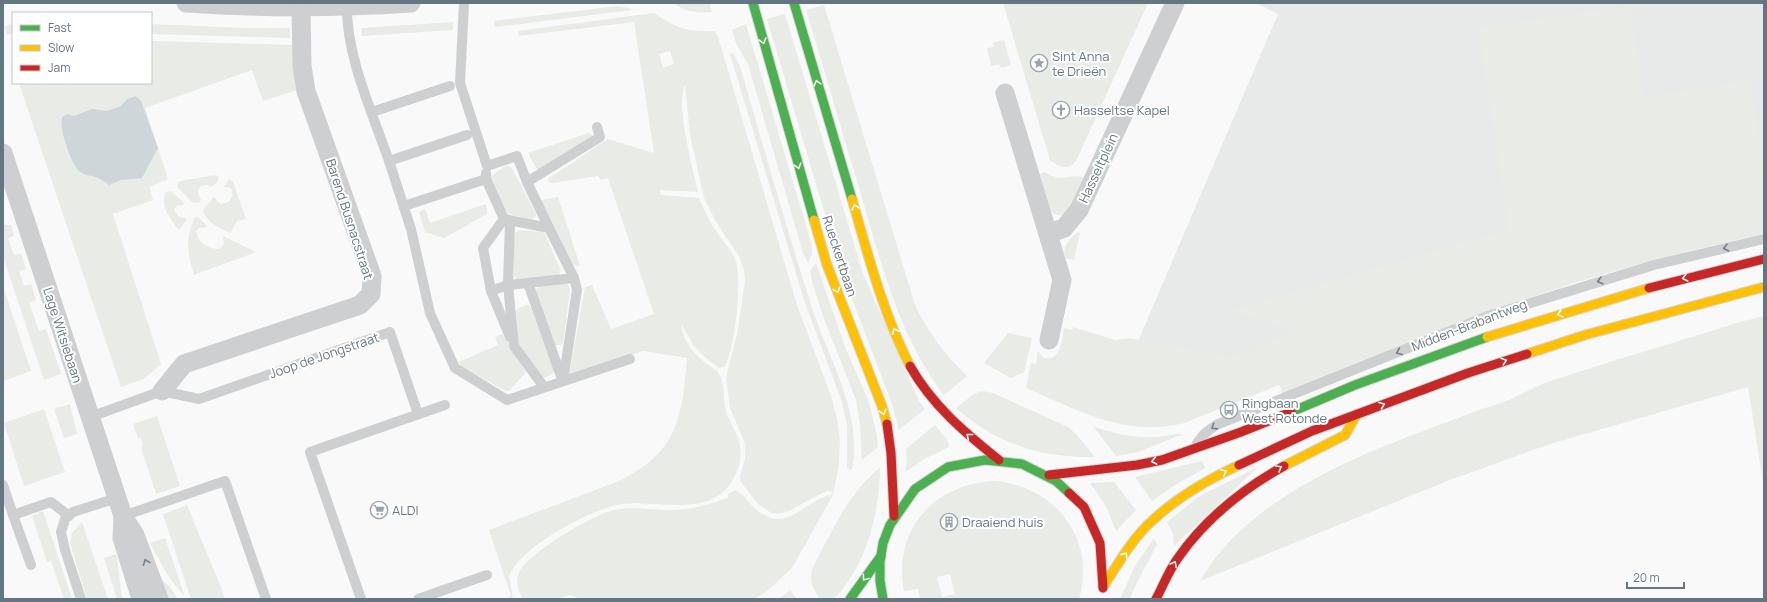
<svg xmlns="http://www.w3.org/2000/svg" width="1767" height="602" font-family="Manrope,sans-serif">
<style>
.built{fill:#e8e9e9}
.green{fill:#e8ebe6;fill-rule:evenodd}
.water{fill:#ced6d9}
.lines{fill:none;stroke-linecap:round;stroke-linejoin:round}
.fast-casing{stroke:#d5d6d7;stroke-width:11}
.slow-casing{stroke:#d5d6d7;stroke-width:11}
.jam-casing{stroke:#d5d6d7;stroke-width:11}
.lane{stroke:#cecfd0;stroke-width:10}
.street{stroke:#cecfd0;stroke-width:19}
.fast{stroke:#4caf50;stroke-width:9}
.slow{stroke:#ffc107;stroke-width:9}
.jam{stroke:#c62828;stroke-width:9}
.oneway{stroke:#f6fbf6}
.oneway2{stroke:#707f8b}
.labels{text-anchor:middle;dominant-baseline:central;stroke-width:4;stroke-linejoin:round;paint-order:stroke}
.poi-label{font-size:13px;fill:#657683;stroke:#fff;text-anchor:start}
.street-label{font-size:13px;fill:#657683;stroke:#fff}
</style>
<rect width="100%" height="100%" fill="#f9f9f9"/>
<path class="built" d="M1256,3h508v156l-524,203 -113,5 151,-353z"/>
<g class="green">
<path d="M673,3h36l3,9c-16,2 -26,-1 -39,-9z"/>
<path d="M1003,3h145l-71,156c-7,12 -18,9 -27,1z"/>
<path d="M824,5l91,300c13,27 30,50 52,71l-23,19c-44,-57 -62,-129 -82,-197 -19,-63 -37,-126 -56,-188z"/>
<path d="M1630,5l14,92 106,-17 11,67 3,-1v88c-85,18 -171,41 -253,70 -77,27 -152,59 -228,90l-4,-9 -95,38c-59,15 -106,-13 -158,-35l5,-25 5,1 2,-13 6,7c17,3 18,-18 20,-30l8,2 1,-3 42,13 14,-2 105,19 54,-24 1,-5 -61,-17 281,-82 -31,-201z"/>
<path d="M618,6l10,2 4,2 -137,17 -1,-6z"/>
<path d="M654,13c24,16 33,19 61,18l3,6 79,268 34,91 6,22 3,23 -1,23 -6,31 -41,73 -25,23 -13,8h-174l-10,-4 -14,4h-34c-3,-8 -7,-17 -3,-26 7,-19 75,-59 95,-63 19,-4 39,0 58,0 20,0 38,-6 56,-12v-4l7,-4c8,3 14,13 20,19 24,20 37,6 59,-7 4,-3 10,-4 14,-7l2,2 3,-5 -6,-1 -7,3 -31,17 -12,3 -6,-1 -14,-10 -16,-21 -1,-5 5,-18v-16l-15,-35 -4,-30 12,-48 7,-50 -1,-9 -5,-15 -23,-34 -12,-24 -14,-64 -5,-49c-10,17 8,85 13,107l-38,-2 1,5 38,3c5,12 10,23 17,33 6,10 15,18 19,28 8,19 0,89 -10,107l-6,2 -14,-11 -11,-11 -13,-22c2,15 10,27 22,37 5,4 11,7 15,11 7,9 5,25 7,35 6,24 22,33 13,61 -18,55 -78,31 -117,36 -30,5 -101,43 -112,72l4,23h-8l6,-3 -22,-66 130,-49c59,-29 63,-63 68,-123l-44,-7 -74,25 16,-89 7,-2 19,44 43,-15 -46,-136 -7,2 -3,-4 -45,7 -5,-1 1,-4 59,-39 46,14 -20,-131 -115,14 -1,-5zM670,51l4,13 -11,4 -4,-14z"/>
<path d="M785,14l78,260 56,127 6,8 -26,21 -7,-26 -49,-129 -76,-256z"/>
<path d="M453,22v8l-91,6v-8z"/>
<path d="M13,24v9l-6,2 -3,-9z"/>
<path d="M151,24l93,4h46v10l-139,-4z"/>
<path d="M746,24l66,222v8l-4,9 -5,-10 -55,-189 -12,-21 -4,-13z"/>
<path d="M1004,40l7,25 -10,3 -2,-4 -8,2 -4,-18 7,-1 -1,-4z"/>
<path d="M151,41l144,4 2,45 -34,11 -11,-31 -107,38 23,71 -19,8 4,13 -40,14 48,150 -17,15 -23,8 -102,-304h132z"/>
<path d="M733,53l7,13c23,80 46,160 71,239 17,54 52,106 41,165l-5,-2v-42l-5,-24 -38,-102 -74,-246z"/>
<path d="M589,133l3,2v4l-54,32 -10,-18z"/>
<path d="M507,165l5,3 24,46 -1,3 -6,3 -23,-7 -16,-34 1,-3z"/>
<path d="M1045,172c19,13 26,0 39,6l-15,33 -7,5 -8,-2 -4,-4 -10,-36z"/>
<path d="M216,175l3,2c-1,5 -5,9 -9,10l-2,-2 -7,1 -3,4v5l3,4 -2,4 -7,-1 -15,-15 1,-4 2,-2z"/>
<path d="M229,179l4,3 13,37 -9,2 -7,12c-10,-5 -24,-10 -27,-23l11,-13 6,7 9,-2 4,-7 -2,-7 -7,-1z"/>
<path d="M171,191l13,12 -2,3 -5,-1 -3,5 4,6 9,3 -7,10 -3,-1c-7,-11 -18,-23 -11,-36z"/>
<path d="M558,197l22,69 -7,-1 -32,-63 1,-2z"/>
<path d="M486,204l1,10 -43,24 -19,-6 -6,-20 6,-3 5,14z"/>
<path d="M195,217h3l9,9 -3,2h-5l-3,3c2,12 12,18 23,18l5,-5 -1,-8 33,16 -62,23c-7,-25 -9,-34 1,-58z"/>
<path d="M3,225h8l3,11 -6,2 6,17 7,-1 5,15 -7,2 5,15 7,-2 5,16 -7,3 10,28 7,-2 15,45 -17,6 -41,-124z"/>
<path d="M519,230l23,2 3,2 16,37 -4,6 -40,3 -3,-5 -1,-41z"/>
<path d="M1078,232l2,1 -6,27 -9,-2c-3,-12 4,-19 13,-26z"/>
<path d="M816,263l29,84 24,55 7,29 2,16 -16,13 -2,-36 -4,-24 -33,-84 -11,-35 -2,-10z"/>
<path d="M567,283l2,3 1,4 -7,53 -2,2h-7l-18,-52 1,-5 3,-2z"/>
<path d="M3,286l28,85 -28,10z"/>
<path d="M526,305h3l2,3 24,61 -3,5 -9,5 -24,-31 -3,-36 1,-3z"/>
<path d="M1764,316v172l-16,-101 -198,57 -100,36 -250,101c53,-93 183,-135 277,-170 10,-4 21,-6 32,-11 12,-5 23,-12 36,-17 64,-22 130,-40 195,-61z"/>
<path d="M1281,332l-48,22 -99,-19 99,18z"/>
<path d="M1008,333l24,5 -8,34 -13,6 -27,-15z"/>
<path d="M502,334l24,38 -17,19h-3l-45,-24 -2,-5 39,-17 -3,-8z"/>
<path d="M983,391l10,2 75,34 9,8 18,22c-53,1 -99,-13 -139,-49l18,-14z"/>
<path d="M70,404l7,30 -13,4 -10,-29z"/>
<path d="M44,409l21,63 -41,14 -20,-63z"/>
<path d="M157,416l23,70 -24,8 -15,-47 2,-1 -2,-8h-3l-5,-14z"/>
<path d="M935,425l13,16 1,6 -25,12 -19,13 2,-10 -1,-13z"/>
<path d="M1093,426c20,8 41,12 63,11 9,0 20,-4 27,-3l-45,18 -22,4z"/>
<path d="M1202,461l3,7 -30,17 -23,16 -17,-24z"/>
<path d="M1258,467l-84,79 -1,-12 -6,-12 31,-25z"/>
<path d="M880,468c-1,47 -13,96 -46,131h-14c-8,-11 -12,-21 -6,-34 19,-35 34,-72 66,-97z"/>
<path d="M993,481c61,4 104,57 86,118h-164l5,-2 -2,-8 -14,2c-11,-60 28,-106 89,-110zM950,574l5,20 -13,3 -5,-20z"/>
<path d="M1114,482l22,28 -20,21 -10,-25 -16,-23z"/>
<path d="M187,505l35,85 3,9h-34l-28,-85z"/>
<path d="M43,511l25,76 4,12h-8l-13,-38 -4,1 -15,-46z"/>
<path d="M82,522l26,77h-21l-17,-56 2,-10z"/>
<path d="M165,538l19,56 -1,1 -15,-19 -18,-33z"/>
<path d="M1154,538l3,6c-8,18 -20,35 -27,55h-10l15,-33z"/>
<path d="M116,554l1,4 5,41h-5l-13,-41z"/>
<path d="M161,579l8,7 9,13h-14z"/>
<path d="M790,590l7,9h-18z"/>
</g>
<path class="water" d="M136,96l5,5 17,47 -16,30 -21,2 -12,5c-3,-2 -7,-5 -11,-7 -7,-3 -14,-2 -20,-8 -8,-10 -19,-41 -16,-53l5,-3 7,2 18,-7 15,2 14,-5 6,-7z"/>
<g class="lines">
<defs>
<g id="fast">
<path d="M753,3l61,217"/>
<path d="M794,3l58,196"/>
<path d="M1291,412l64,-27 132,-48"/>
<path d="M850,599l31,-43"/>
<path d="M883,599l-3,-18v-19l3,-19 7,-18 25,-36 33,-22 37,-7 37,4 34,17 13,12"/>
</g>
<g id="slow">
<path d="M852,199c16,56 31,114 58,167"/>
<path d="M814,220l13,45 55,141 5,18"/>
<path d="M1487,337l162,-49"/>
<path d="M1527,354l58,-19 179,-48"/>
<path d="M1284,466l61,-31 12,-21"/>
<path d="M1103,587c13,-20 31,-51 49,-66 24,-23 57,-42 87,-56"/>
</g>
<g id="jam">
<path d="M1649,288l115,-29"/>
<path d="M910,366c22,39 54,66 89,94"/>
<path d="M887,424l4,29 3,63"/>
<path d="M1239,465l73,-34 156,-58 59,-19"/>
<path d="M1049,475l88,-10 25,-5 79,-28 50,-20"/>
<path d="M1069,493l15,14 16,36 3,45"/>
<path d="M1156,599c7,-13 13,-29 22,-41 27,-39 65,-69 106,-92"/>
</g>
</defs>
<use href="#fast" class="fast-casing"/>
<use href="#slow" class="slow-casing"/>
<use href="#jam" class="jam-casing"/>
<g class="lane">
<path d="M464,3l-4,80 27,83 30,-10 10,26 73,-45 -3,-10"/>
<path d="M347,6c-1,50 26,108 42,155l78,-26"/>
<path d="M372,112l78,-26"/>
<path d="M389,161l22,68 19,84 25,55 52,32 123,-41"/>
<path d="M486,179l18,40 -21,29 8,43 17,-6 66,-7 -25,-50 -45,-9"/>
<path d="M527,182l22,46"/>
<path d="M404,206l82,-27v-6"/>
<path d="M510,221l-2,64 6,61 30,41"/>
<path d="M528,283l34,96"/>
<path d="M491,291l19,46"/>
<path d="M563,381l14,-91 -3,-12"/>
<path d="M90,417l72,-26 37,8 191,-67 28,82"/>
<path d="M1197,443l7,-9 12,-9 272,-109 166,-51 110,-26"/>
<path d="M3,485l10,30"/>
<path d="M123,516l102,-35 41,118"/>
<path d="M31,565l-18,-50 38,-13 18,14"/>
<path d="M81,599l-16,-49 -4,-18 4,-13 8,-7 44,-14"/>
<path d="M361,599l-51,-147 135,-47"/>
<path d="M418,599l69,-24"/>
</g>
<g class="street">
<path d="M186,3c75,5 150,5 225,0"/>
<path d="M1005,93l57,187 -13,60"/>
<path d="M3,153l120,363 12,19 24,64"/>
<path d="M1048,234l16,-6 15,-18 96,-207"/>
<path d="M162,391l22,-27 176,-59 11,-11 1,-18 -66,-185 -4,-25 -1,-59"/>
<path d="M123,516l-1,22 19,61"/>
</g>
<use href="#fast" class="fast"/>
<use href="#slow" class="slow"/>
<use href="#jam" class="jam"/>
</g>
<defs><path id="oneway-chevron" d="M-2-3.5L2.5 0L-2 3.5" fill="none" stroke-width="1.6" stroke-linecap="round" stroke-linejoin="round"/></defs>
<g class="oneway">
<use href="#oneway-chevron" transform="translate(763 41) rotate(74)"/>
<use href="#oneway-chevron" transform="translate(817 83) rotate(-106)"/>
<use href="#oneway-chevron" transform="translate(798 166) rotate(74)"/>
<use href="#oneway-chevron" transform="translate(855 207) rotate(-107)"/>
<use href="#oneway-chevron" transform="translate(1685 278) rotate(166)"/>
<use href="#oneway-chevron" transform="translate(837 290) rotate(70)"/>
<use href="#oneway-chevron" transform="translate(1560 314) rotate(163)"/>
<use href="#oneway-chevron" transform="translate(895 331) rotate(-115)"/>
<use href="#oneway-chevron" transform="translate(1504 361) rotate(-18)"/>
<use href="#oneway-chevron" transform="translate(1382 405) rotate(-21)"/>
<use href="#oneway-chevron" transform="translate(883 412) rotate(74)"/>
<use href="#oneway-chevron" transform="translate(969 436) rotate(-141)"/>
<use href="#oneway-chevron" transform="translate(1154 461) rotate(169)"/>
<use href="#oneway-chevron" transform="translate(1279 468) rotate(-30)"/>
<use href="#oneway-chevron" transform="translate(1224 472) rotate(-25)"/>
<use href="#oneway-chevron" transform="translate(1125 555) rotate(-55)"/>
<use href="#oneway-chevron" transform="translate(1174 564) rotate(-61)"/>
<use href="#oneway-chevron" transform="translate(865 578) rotate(126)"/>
</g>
<g class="oneway2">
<use href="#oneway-chevron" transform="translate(1726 248) rotate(166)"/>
<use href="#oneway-chevron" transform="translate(1600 281) rotate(164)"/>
<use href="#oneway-chevron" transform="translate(1399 352) rotate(158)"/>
<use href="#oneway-chevron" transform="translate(1214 427) rotate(148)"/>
<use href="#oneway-chevron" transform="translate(146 562) rotate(-111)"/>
</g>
<defs>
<symbol id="sight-ring" viewBox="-11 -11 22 22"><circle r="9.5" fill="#fff" stroke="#99a4ac" stroke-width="1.5"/><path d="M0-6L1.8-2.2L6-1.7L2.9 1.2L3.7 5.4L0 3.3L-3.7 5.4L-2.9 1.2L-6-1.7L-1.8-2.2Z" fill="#99a4ac"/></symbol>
<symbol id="church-ring" viewBox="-11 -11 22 22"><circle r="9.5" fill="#fff" stroke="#99a4ac" stroke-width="1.5"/><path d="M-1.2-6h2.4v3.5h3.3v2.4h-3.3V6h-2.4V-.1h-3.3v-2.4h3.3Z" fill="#99a4ac"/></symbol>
<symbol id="bus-ring" viewBox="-11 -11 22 22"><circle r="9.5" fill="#fff" stroke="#99a4ac" stroke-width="1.5"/><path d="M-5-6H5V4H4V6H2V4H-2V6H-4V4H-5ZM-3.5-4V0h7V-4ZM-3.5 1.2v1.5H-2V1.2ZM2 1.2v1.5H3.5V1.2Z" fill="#99a4ac"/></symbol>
<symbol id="supermarket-ring" viewBox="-11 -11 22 22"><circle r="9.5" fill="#fff" stroke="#99a4ac" stroke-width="1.5"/><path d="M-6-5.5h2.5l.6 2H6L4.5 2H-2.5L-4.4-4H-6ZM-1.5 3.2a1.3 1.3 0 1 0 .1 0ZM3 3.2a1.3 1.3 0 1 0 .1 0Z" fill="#99a4ac"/></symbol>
<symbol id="building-ring" viewBox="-11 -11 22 22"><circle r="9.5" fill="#fff" stroke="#99a4ac" stroke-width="1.5"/><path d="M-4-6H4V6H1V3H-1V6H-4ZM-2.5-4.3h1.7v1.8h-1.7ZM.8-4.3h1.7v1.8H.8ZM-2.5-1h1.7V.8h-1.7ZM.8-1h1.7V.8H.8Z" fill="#99a4ac"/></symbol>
</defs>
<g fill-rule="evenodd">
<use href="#sight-ring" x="1029" y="53" width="20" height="20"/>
<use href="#church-ring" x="1051" y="100" width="20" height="20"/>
<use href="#bus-ring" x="1219" y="400" width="20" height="20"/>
<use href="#supermarket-ring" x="369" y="500" width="20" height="20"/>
<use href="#building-ring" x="939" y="512" width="20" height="20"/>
</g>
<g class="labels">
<g class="poi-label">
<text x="1052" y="56">Sint Anna<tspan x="1052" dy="15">te Drieën</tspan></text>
<text x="1074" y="110">Hasseltse Kapel</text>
<text x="1242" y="403">Ringbaan<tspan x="1242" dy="15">West Rotonde</tspan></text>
<text x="392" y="510">ALDI</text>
<text x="962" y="522">Draaiend huis</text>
</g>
<g class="street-label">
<text transform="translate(1098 168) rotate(-65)">Hasseltplein</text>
<text transform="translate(350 219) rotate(72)">Barend Busnacstraat</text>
<text transform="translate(840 256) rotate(72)">Rueckertbaan</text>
<text transform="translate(1469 325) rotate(-21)">Midden-Brabantweg</text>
<text transform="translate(63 335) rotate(72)">Lage Witsiebaan</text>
<text transform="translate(324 355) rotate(-19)">Joop de Jongstraat</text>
</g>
</g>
<rect width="1767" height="602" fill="none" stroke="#657683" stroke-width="8"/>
<rect x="12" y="12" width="140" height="72" fill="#ffffff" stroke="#c1c8cd"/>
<rect x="20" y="25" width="20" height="6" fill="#4caf50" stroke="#c1c8cd"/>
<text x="48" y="32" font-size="12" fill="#657683">Fast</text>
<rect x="20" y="45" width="20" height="6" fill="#ffc107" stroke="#c1c8cd"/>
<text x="48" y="52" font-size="12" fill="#657683">Slow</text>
<rect x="20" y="65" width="20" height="6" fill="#c62828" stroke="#c1c8cd"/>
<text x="48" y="72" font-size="12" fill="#657683">Jam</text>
<path d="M1627 582v6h57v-6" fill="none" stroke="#657683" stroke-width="2"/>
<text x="1633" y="582" font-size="12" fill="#657683" stroke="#ffffff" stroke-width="3" paint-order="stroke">20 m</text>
</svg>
